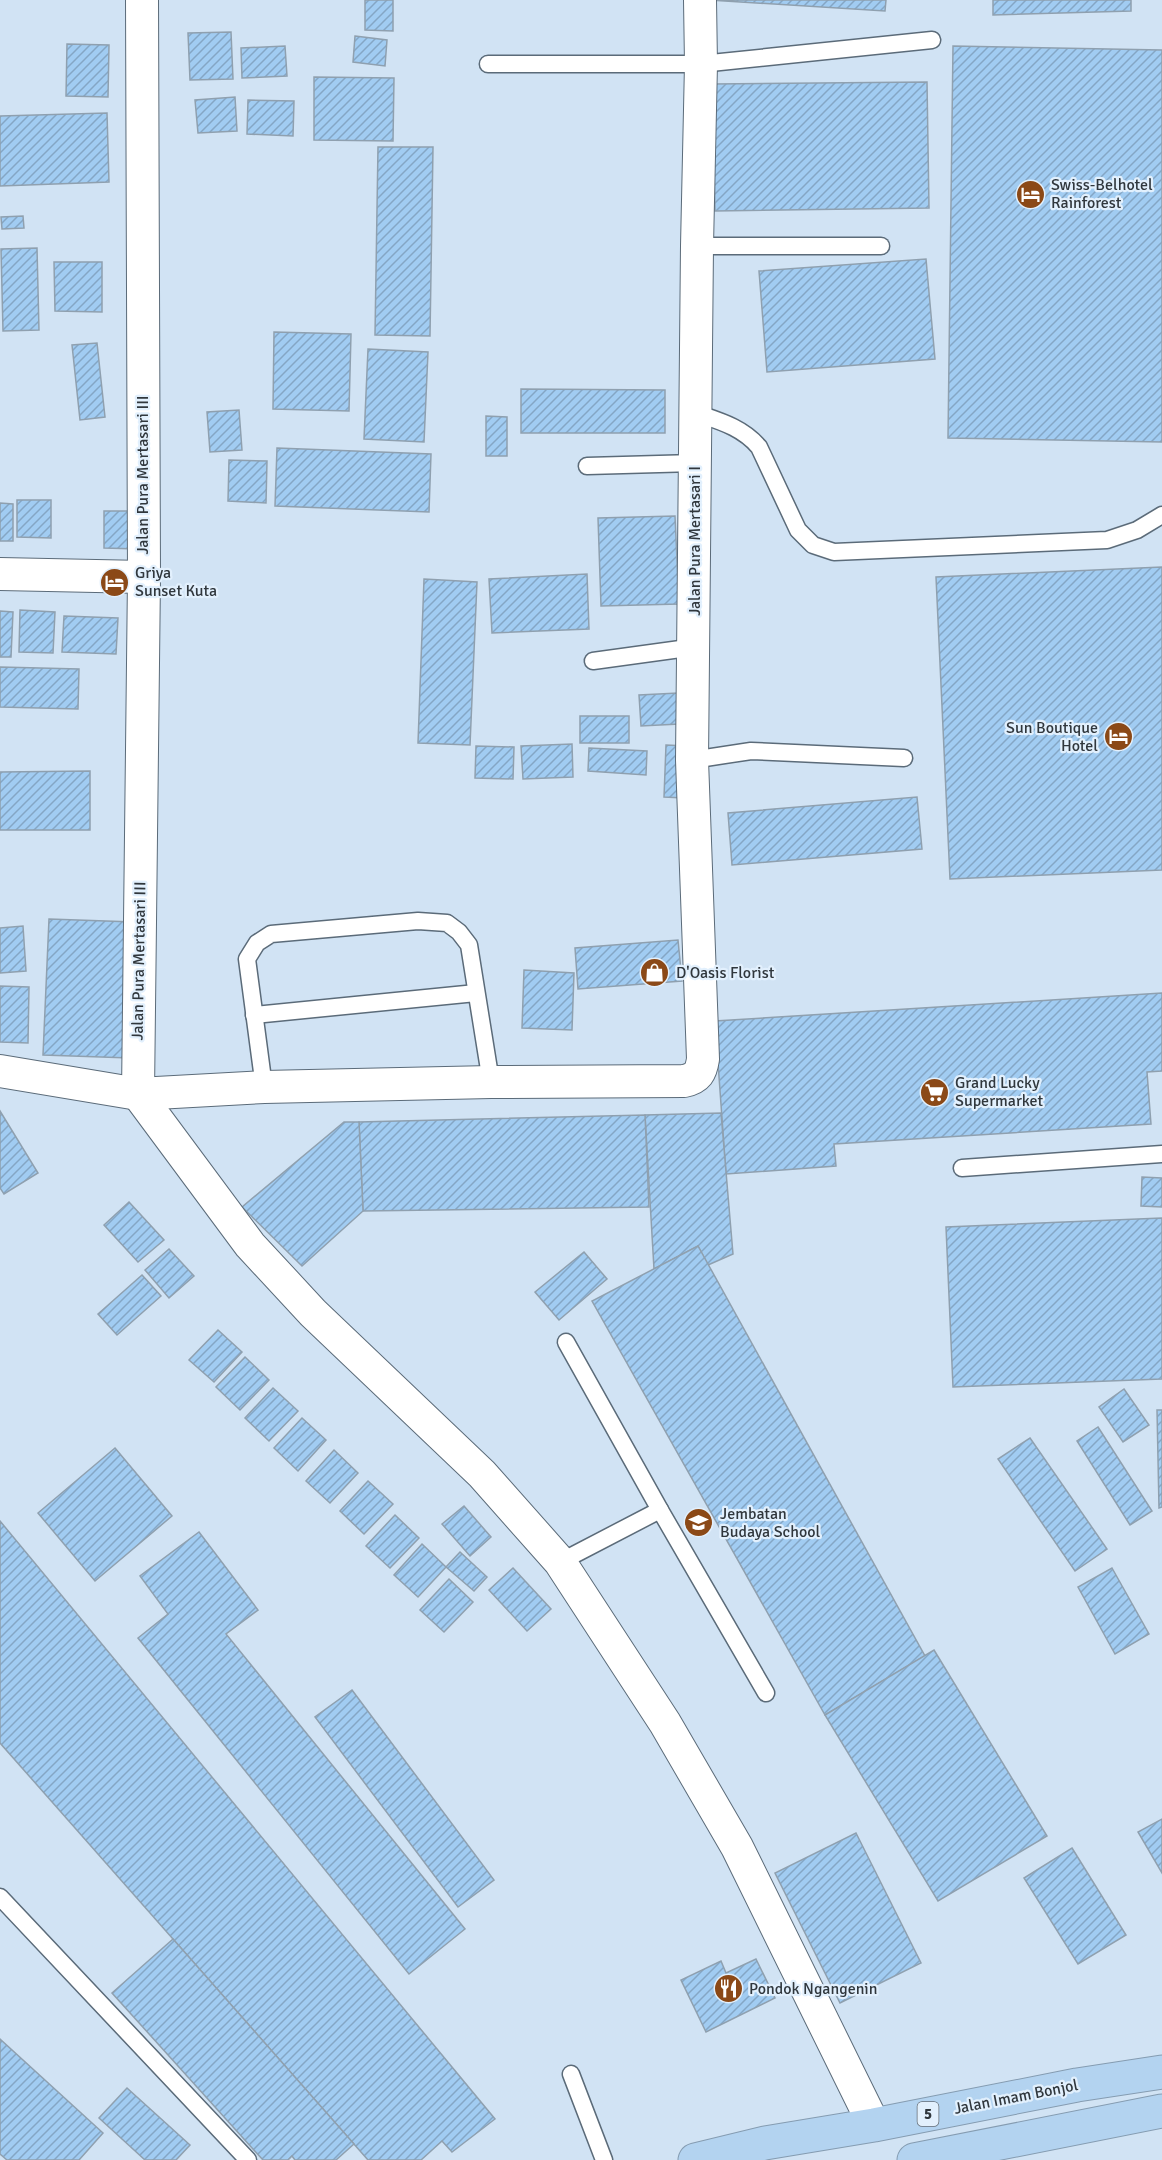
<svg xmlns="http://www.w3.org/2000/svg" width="1162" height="2160" font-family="Signika,sans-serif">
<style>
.building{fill:url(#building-hatch);stroke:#8fa0af;stroke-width:1.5}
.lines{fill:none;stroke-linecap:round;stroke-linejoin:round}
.lane-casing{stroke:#5b6b79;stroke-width:19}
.street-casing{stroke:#5b6b79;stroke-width:34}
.highway-casing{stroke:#859cb1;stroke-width:35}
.lane{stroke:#fff;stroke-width:16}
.street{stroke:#fff;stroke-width:32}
.highway{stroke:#b3d3f0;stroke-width:33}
.labels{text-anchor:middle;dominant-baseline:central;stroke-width:4.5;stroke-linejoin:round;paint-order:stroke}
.shield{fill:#e2f0fd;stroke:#656e77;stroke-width:1.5}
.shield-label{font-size:15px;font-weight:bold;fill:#30373d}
.poi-label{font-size:16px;fill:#30373d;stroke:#e2f0fd;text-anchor:start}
.street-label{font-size:16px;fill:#30373d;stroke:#e2f0fd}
</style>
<defs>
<pattern id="building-hatch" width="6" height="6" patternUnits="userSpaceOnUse" patternTransform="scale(1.5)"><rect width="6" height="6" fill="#a1ccf2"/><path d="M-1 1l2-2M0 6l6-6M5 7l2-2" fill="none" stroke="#84a6c5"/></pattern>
</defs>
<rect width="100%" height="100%" fill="#d1e3f4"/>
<g class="building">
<path d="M365,0h28v31l-28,-1z"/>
<path d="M709,0h177l-1,11z"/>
<path d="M993,0h138v11l-138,4z"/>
<path d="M231,32l2,47 -43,1 -2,-47z"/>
<path d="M355,36l32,4 -2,26 -32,-4z"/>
<path d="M67,44l42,1 -1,52 -42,-1z"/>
<path d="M285,46l2,30 -45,2 -1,-30z"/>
<path d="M953,46l209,4v392l-214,-4z"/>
<path d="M314,77l80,1 -1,63 -79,-1z"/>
<path d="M927,82l2,126 -214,3 -3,-127z"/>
<path d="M235,97l2,34 -39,2 -3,-33z"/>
<path d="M248,100l46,1 -1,35 -46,-2z"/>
<path d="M107,113l2,69 -109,4v-70z"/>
<path d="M378,147h55l-3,189 -55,-1z"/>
<path d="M23,216l1,12 -22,1 -1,-12z"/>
<path d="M37,248l2,82 -36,1 -2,-82z"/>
<path d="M926,259l9,100 -168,13 -8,-101z"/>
<path d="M54,262h48v50l-47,-1z"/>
<path d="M274,332l77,2 -2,77 -76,-2z"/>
<path d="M97,343l8,74 -25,3 -8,-75z"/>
<path d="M368,349l60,3 -4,90 -60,-3z"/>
<path d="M521,389l144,1v43h-144z"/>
<path d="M239,410l3,40 -32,2 -3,-40z"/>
<path d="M486,416l21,1v39h-21z"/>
<path d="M277,448l154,6 -2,58 -154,-6z"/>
<path d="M229,460l38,1 -1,42 -38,-2z"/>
<path d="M17,500h34v38l-34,-1z"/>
<path d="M0,503l13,1v37h-13z"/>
<path d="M104,511h34v38l-34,-1z"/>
<path d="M675,516l4,88 -78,2 -3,-88z"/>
<path d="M1162,567v303l-212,9 -14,-302z"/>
<path d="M587,574l2,55 -97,4 -3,-54z"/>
<path d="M424,579l53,3 -7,163 -52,-2z"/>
<path d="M20,610l35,2 -2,41 -34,-1z"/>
<path d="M0,611l13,1 -2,45h-11z"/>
<path d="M64,616l54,2 -2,36 -54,-2z"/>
<path d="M0,667l79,2 -1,40 -78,-2z"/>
<path d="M678,693l1,31 -38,2 -2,-31z"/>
<rect x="580" y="716" width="49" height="27"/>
<path d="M572,744l1,33 -50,2 -2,-33z"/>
<path d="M666,745l20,1 -2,52 -20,-1z"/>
<path d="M476,746l38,1 -1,32 -38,-1z"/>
<path d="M589,748l58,3 -1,24 -58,-4z"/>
<path d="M90,771v59h-90v-58z"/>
<path d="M917,797l5,52 -190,16 -4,-52z"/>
<path d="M49,919l85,3 -4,136 -87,-3z"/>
<path d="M23,926l3,45 -26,2v-45z"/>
<path d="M678,940l4,41 -104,8 -3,-41z"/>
<path d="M524,970l50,3 -2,57 -50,-2z"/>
<path d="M0,986l29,1 -1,56 -28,-1z"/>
<path d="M1162,993v78l-15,1 4,52 -317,20 2,22 -110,8 -11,-153z"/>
<path d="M0,1111l38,62 -34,21 -4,-6z"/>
<path d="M721,1113l12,141 -25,11 -10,-19 -44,23 -9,-154z"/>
<path d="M645,1115l4,92 -286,4 -4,-89z"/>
<path d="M344,1122h15l4,89 -61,55 -60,-59z"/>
<path d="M1142,1177l20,1v29l-21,-1z"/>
<path d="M129,1202l35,38 -26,22 -34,-37z"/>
<path d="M1162,1218v161l-209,8 -7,-160z"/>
<path d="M698,1246l227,410 -100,59 -233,-414z"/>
<path d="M169,1249l25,27 -25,22 -24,-28z"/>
<path d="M584,1252l23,27 -48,41 -24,-28z"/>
<path d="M142,1275l19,21 -44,39 -19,-21z"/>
<path d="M218,1330l24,22 -28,30 -25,-22z"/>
<path d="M245,1357l24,23 -29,30 -24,-23z"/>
<path d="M273,1388l25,23 -29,30 -24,-23z"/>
<path d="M1124,1389l25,36 -26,17 -24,-35z"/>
<path d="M1157,1410h5v97l-3,1z"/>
<path d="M302,1418l24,22 -28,31 -24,-23z"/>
<path d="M1098,1427l54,84 -22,14 -53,-84z"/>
<path d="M1030,1438l77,111 -32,22 -77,-112z"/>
<path d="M115,1448l57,68 -77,65 -57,-68z"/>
<path d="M334,1450l24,23 -28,30 -24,-22z"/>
<path d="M368,1481l25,23 -29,30 -24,-23z"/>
<path d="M464,1506l27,31 -21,19 -28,-32z"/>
<path d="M395,1515l24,23 -29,30 -24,-22z"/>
<path d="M0,1521l495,598 -43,33 -10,-11 -21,19h-53l-368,-417z"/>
<path d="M199,1532l59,78 -32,24 239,295 -56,45 -271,-336 30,-24 -28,-38z"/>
<path d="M422,1544l24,23 -28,30 -24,-22z"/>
<path d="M460,1552l27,25 -13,14 -28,-24z"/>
<path d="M513,1568l38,41 -24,22 -38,-41z"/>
<path d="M1112,1568l37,66 -34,20 -37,-67z"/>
<path d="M449,1579l24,23 -29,30 -24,-22z"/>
<path d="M934,1650l113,186 -109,65 -113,-186z"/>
<path d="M352,1690l142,190 -36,27 -143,-190z"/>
<path d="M1162,1819v54l-24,-41z"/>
<path d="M856,1833l65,130 -81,40 -65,-130z"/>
<path d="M1072,1848l54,87 -48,29 -54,-86z"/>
<path d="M173,1939l181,205 -18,16h-41l-3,-4 -4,4h-25l-151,-167z"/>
<path d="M756,1959l19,39 -69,34 -25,-52 40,-19 5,12z"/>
<path d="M0,2039l103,94 -24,27h-72l-7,-6z"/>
<path d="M127,2088l63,57 -14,15h-31l-46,-42z"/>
</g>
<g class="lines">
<defs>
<g id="lane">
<path d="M488,64h213l231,-24"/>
<path d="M697,246h184"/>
<path d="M696,413c23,8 46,14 63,34l39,83 15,15 21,7 273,-12 30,-10 25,-15"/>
<path d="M587,466l108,-3"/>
<path d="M593,661l102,-14"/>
<path d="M692,760l59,-9 153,7"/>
<path d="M254,1015l222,-22"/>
<path d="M264,1087l-17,-128 10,-16 14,-9 147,-13 29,2 12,9 10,13 22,137"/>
<path d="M962,1168l200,-14"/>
<path d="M566,1342l94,168"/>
<path d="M560,1562l100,-52 106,183"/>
<path d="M0,1897l248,263"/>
<path d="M571,2074l33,86"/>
</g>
<g id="street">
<path d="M0,574l144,3"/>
<path d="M0,1071l138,23 126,-7 227,-5 193,-1c14,-3 17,-9 19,-22l-11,-299 5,-514 4,-182 -1,-64"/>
<path d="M138,1094l112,151 63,68 169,161 78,88 105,161 72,124 137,278"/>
<path d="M138,1094l6,-517 -2,-577"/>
</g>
<g id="highway">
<path d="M695,2160l70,-17 109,-18 203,-40 85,-13"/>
<path d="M914,2160l248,-49"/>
</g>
</defs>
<use href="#lane" class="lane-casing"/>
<use href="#street" class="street-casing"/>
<use href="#highway" class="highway-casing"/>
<use href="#lane" class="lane"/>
<use href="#street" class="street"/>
<use href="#highway" class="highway"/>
</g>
<defs>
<symbol id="hotel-disc" viewBox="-11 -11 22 22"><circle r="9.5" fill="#8b4917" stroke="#e2f0fd"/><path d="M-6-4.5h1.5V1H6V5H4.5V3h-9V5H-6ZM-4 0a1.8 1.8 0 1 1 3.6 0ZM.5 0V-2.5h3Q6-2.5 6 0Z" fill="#fff"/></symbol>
<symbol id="shop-disc" viewBox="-11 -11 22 22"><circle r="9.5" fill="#8b4917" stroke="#e2f0fd"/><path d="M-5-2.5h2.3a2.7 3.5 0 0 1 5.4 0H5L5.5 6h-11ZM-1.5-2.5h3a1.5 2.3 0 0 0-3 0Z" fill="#fff"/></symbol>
<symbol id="supermarket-disc" viewBox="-11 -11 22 22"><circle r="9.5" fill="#8b4917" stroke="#e2f0fd"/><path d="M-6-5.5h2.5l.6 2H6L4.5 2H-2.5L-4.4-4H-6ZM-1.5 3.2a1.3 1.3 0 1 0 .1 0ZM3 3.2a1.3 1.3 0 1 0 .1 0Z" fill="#fff"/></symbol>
<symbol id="school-disc" viewBox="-11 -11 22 22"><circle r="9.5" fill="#8b4917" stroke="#e2f0fd"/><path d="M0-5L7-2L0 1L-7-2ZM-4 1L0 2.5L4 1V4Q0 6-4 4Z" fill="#fff"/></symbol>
<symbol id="restaurant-disc" viewBox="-11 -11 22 22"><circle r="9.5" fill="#8b4917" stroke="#e2f0fd"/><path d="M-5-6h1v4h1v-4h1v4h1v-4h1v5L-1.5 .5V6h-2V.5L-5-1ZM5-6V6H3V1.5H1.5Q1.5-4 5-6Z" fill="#fff"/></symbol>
</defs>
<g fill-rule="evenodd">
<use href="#hotel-disc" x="1014" y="178" width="33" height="33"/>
<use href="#hotel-disc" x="98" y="566" width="33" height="33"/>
<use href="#hotel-disc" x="1102" y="720" width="33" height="33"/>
<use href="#shop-disc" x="638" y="956" width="33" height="33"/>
<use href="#supermarket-disc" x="918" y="1076" width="33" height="33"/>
<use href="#school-disc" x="682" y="1506" width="33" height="33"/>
<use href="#restaurant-disc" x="712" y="1972" width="33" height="33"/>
</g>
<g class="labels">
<rect class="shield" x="917.5" y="2102" width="21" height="24" rx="4.5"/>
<g class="shield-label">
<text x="928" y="2114">5</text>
</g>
<g class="poi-label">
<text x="1051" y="185">Swiss-Belhotel<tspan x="1051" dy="18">Rainforest</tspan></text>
<text x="135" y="573">Griya<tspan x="135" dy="18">Sunset Kuta</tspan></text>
<text x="1098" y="728" text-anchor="end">Sun Boutique<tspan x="1098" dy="18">Hotel</tspan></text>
<text x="676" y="973">D'Oasis Florist</text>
<text x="955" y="1083">Grand Lucky<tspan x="955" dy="18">Supermarket</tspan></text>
<text x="720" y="1514">Jembatan<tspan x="720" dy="18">Budaya School</tspan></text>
<text x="749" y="1989">Pondok Ngangenin</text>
</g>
<g class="street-label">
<text transform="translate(143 475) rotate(-90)">Jalan Pura Mertasari III</text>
<text transform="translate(695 541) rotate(-90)">Jalan Pura Mertasari I</text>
<text transform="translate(139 961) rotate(-89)">Jalan Pura Mertasari III</text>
<text transform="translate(1016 2097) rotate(-11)">Jalan Imam Bonjol</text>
</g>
</g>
</svg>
